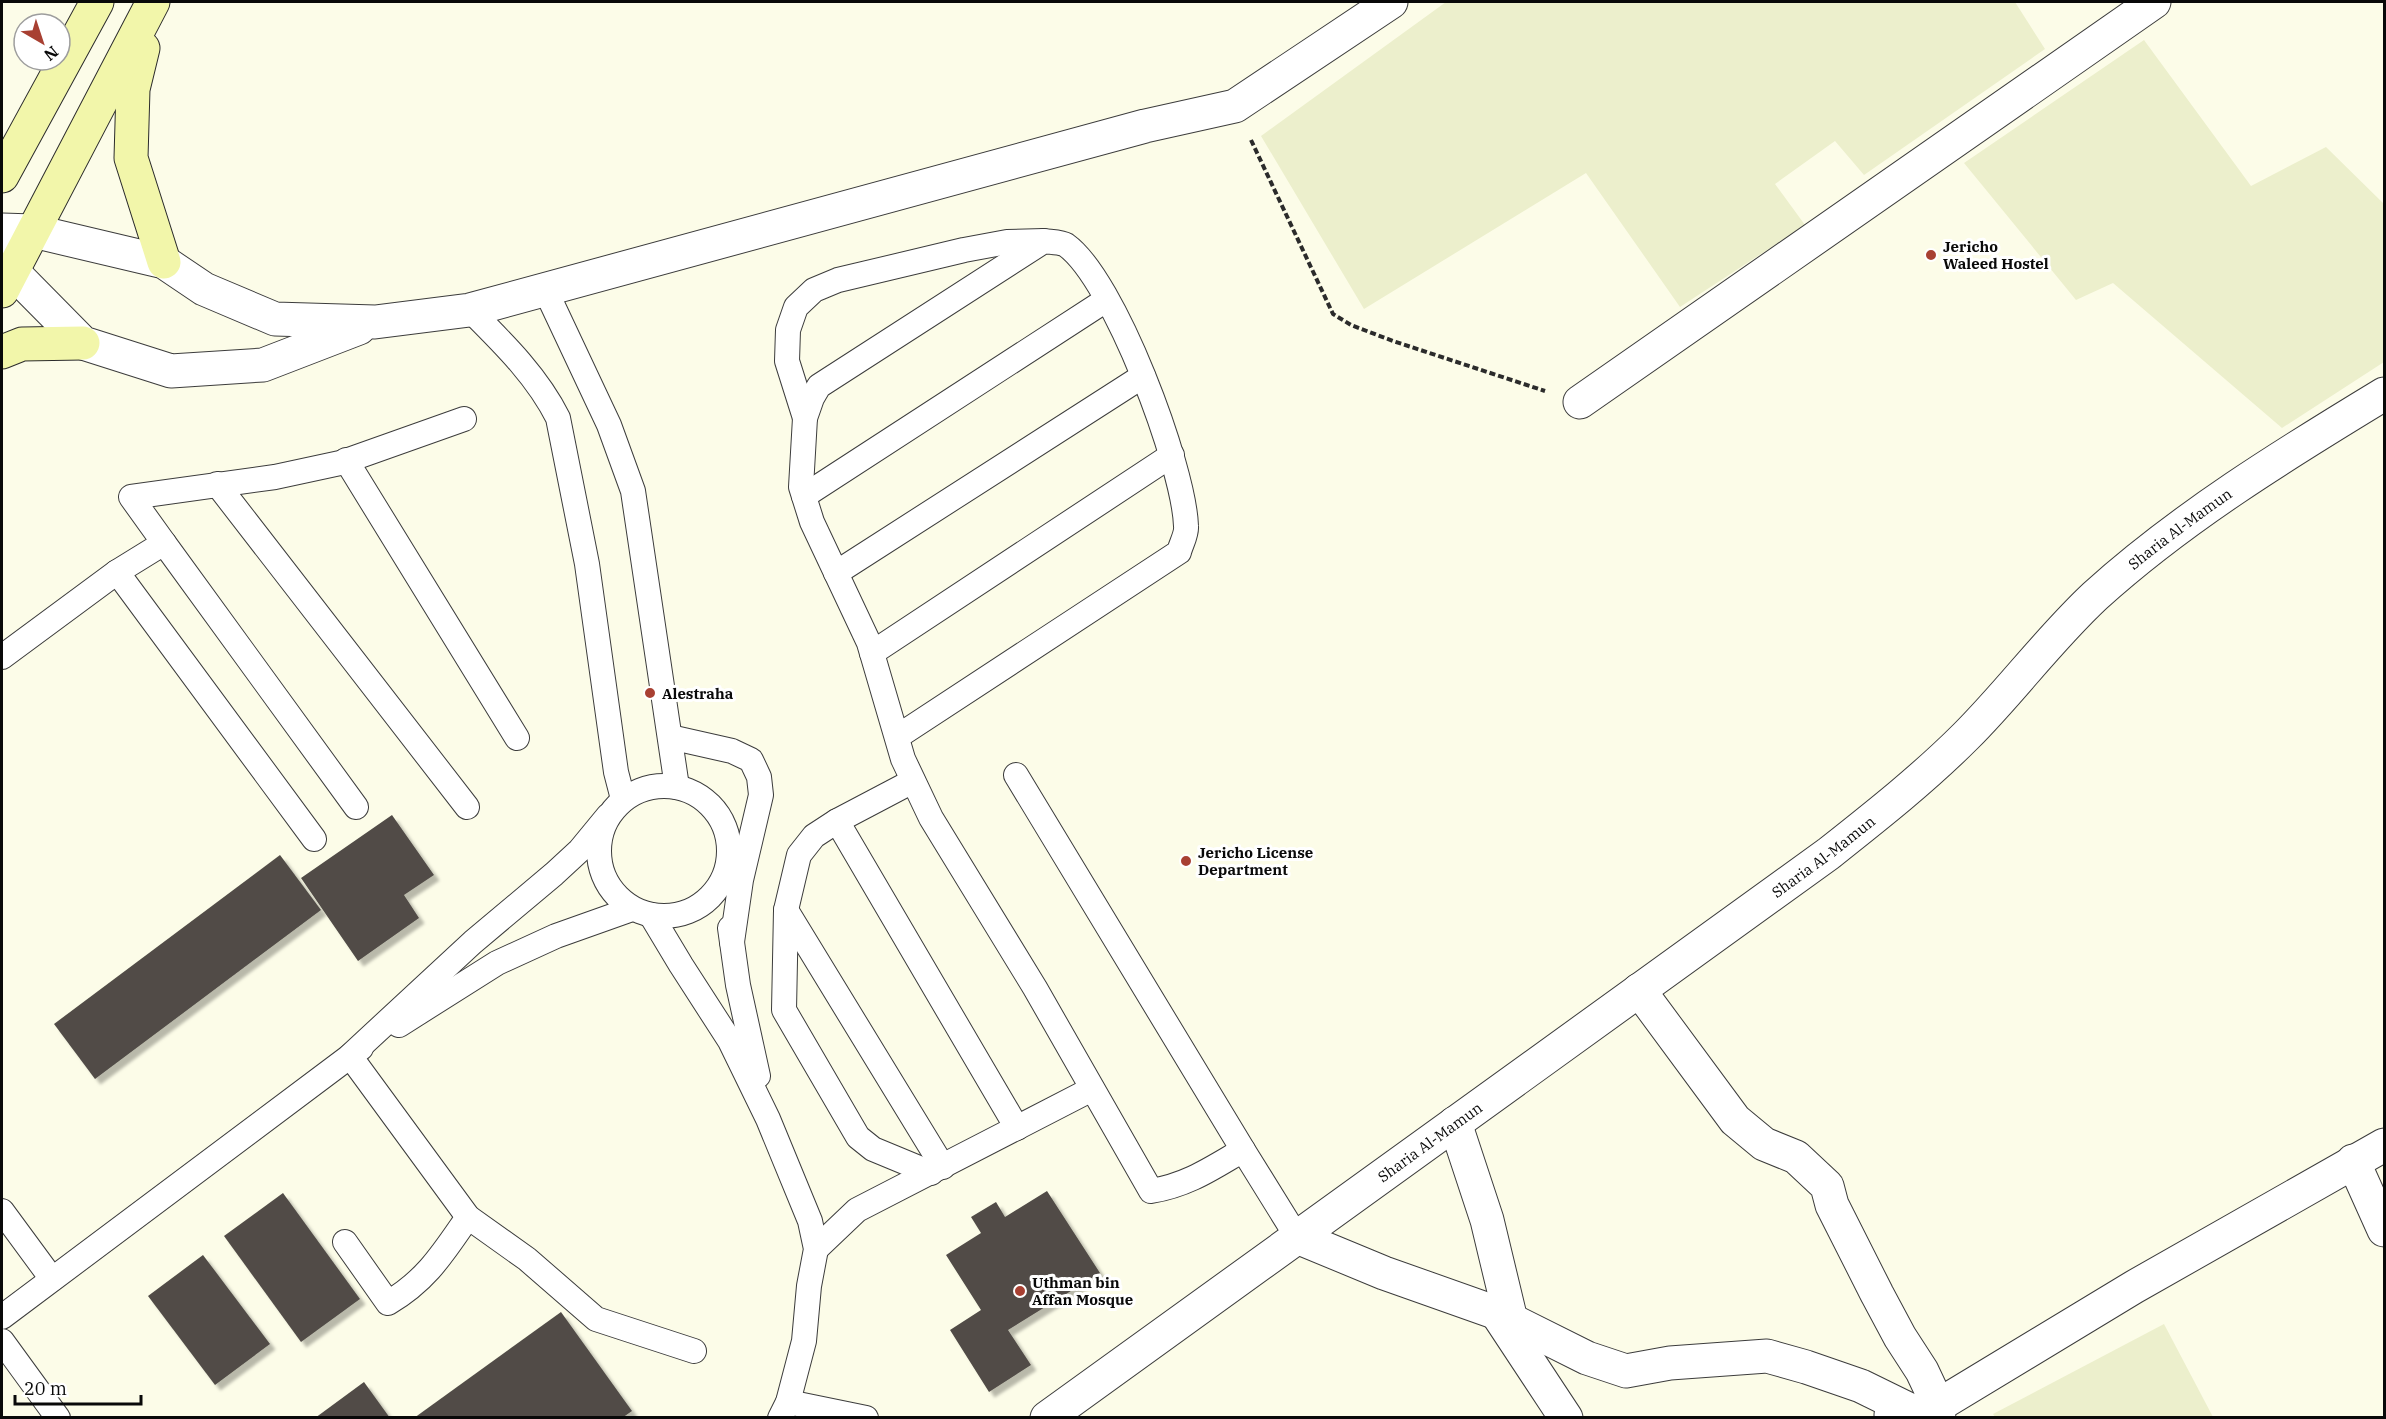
<svg xmlns="http://www.w3.org/2000/svg" width="2386" height="1419" font-family="'IBM Plex Serif',serif">
<style>
.farmland{fill:#ecefcc}
.building{fill:#514c47;filter:url(#shadow)}
.lines{fill:none;stroke-linecap:round;stroke-linejoin:round}
.lane-casing{stroke:#3c3c3c;stroke-width:26}
.street-casing{stroke:#3c3c3c;stroke-width:35}
.secondary-casing{stroke:#2b2b2b;stroke-width:35}
.path{stroke:#2b2b2b;stroke-width:4;stroke-dasharray:6 3;stroke-linecap:butt}
.lane{stroke:#fff;stroke-width:24}
.street{stroke:#fff;stroke-width:33}
.secondary{stroke:#f2f6aa;stroke-width:33}
.poi-dot{fill:#a84032;stroke:#fff;stroke-width:2}
.labels{text-anchor:middle;dominant-baseline:central;stroke-width:6;stroke-linejoin:round;paint-order:stroke}
.poi-label{font-size:15px;font-weight:bold;fill:#090909;stroke:#fff;text-anchor:start}
.street-label{font-size:15px;fill:#090909;stroke:#fff}
</style>
<defs>
<filter id="shadow"><feDropShadow dx="5.5" dy="5.5" stdDeviation="1.5" flood-color="#0004"/></filter>
</defs>
<rect width="100%" height="100%" fill="#fcfce8"/>
<g class="farmland">
<path d="M1446,2h569l30,47 -181,126 -29,-34 -60,43 30,41 -125,82 -94,-134 -222,136 -103,-173z"/>
<path d="M2144,40l107,146 75,-39 58,57v158l-102,66 -169,-145 -37,17 -112,-137z"/>
<path d="M2164,1324l49,93h-218l-2,-3z"/>
</g>
<g class="building">
<path d="M392,815l42,60 -30,20 15,23 -61,43 -57,-83z"/>
<path d="M280,855l41,55 -226,169 -41,-55z"/>
<path d="M1047,1191l53,82 -92,57 23,35 -42,27 -39,-62 31,-20 -35,-55 35,-22 -10,-16 25,-15 9,15z"/>
<path d="M283,1193l77,106 -59,43 -77,-106z"/>
<path d="M203,1255l67,89 -55,41 -67,-89z"/>
<path d="M561,1312l71,99 -10,7h-208z"/>
<path d="M364,1382l26,36h-75z"/>
</g>
<g class="lines">
<defs>
<g id="lane">
<path d="M545,289l64,136 24,66 44,296"/>
<path d="M470,310c33,33 67,66 88,108l29,146 29,208 7,27"/>
<path d="M805,418l-18,-57 1,-31 8,-23 18,-17 24,-10 126,-30 43,-8 37,-1"/>
<path d="M346,460l171,278"/>
<path d="M217,484l250,323"/>
<path d="M804,496l302,-196"/>
<path d="M164,543l192,264"/>
<path d="M117,572l197,267"/>
<path d="M836,573l307,-197"/>
<path d="M872,653l300,-198"/>
<path d="M2,657l115,-85 47,-29 -33,-46 144,-20 65,-14 124,-44"/>
<path d="M670,737l62,14 19,9 8,17 2,18 -20,85 -9,62"/>
<path d="M897,737l282,-185c2,-8 8,-18 7,-26 -2,-60 -72,-247 -120,-281 -5,-3 -16,-3 -22,-4l-225,145 -7,12 -7,20 -4,69 11,35 57,121 34,116 28,59 104,170 116,203c37,-6 61,-23 92,-41l54,87"/>
<path d="M1016,775l227,375"/>
<path d="M913,781l-76,40 -23,15 -15,19 -13,55 -2,100 74,127 15,12 58,24"/>
<circle cx="664" cy="851" r="65"/>
<path d="M608,816l-28,34 -26,24 -81,68 -123,114 118,161 59,42 69,60 98,32"/>
<path d="M837,821l180,307"/>
<path d="M786,910l157,257"/>
<path d="M651,915l30,50 49,76 38,78 42,102 6,28 -7,37 -5,55 -16,61 -8,16"/>
<path d="M730,928l8,57 20,91"/>
<path d="M399,1025l98,-62 59,-27 76,-27"/>
<path d="M2,1211l50,68"/>
<path d="M345,1242l43,61c39,-23 55,-50 80,-86"/>
<path d="M816,1249l41,-39 235,-121"/>
<path d="M2,1317l359,-269"/>
<path d="M2,1341l56,77"/>
<path d="M788,1402l78,16"/>
</g>
<g id="street">
<path d="M2,230l31,1 131,31 40,27 71,30 100,3 95,-12 675,-184 90,-20 156,-104"/>
<path d="M2,261l81,82 88,28 92,-6 96,-37"/>
<path d="M1580,402l574,-400"/>
<path d="M1639,990l96,130 29,24 32,13 31,29 5,19 45,89 23,43 22,34 8,17 4,20 5,10"/>
<path d="M1455,1123l32,97 24,100"/>
<path d="M2353,1161l31,69"/>
<path d="M1297,1237l87,36 113,40 90,45 39,13 44,-8 97,-7 39,11 55,19 51,25"/>
<path d="M1498,1315l68,103"/>
<path d="M1891,1415l43,-7 200,-121 250,-142"/>
<path id="s1" d="M1047,1418l781,-564c48,-38 95,-75 138,-118 45,-45 82,-96 129,-140 86,-78 190,-142 289,-202"/>
</g>
<g id="secondary">
<path d="M143,48l-10,41 -2,69 33,104"/>
<path d="M2,176l95,-174"/>
<path d="M2,291l151,-289"/>
<path d="M2,352l20,-8 61,-1"/>
</g>
</defs>
<use href="#lane" class="lane-casing"/>
<use href="#street" class="street-casing"/>
<use href="#secondary" class="secondary-casing"/>
<path class="path" d="M1251,140l82,174 18,11 42,16 152,50"/>
<use href="#lane" class="lane"/>
<use href="#street" class="street"/>
<use href="#secondary" class="secondary"/>
</g>
<g class="poi-dot">
<circle cx="1931" cy="255" r="6"/>
<circle cx="650" cy="693" r="6"/>
<circle cx="1186" cy="861" r="6"/>
<circle cx="1020" cy="1291" r="6"/>
</g>
<g class="labels">
<g class="poi-label">
<text x="1943" y="246">Jericho<tspan x="1943" dy="17">Waleed Hostel</tspan></text>
<text x="662" y="693">Alestraha</text>
<text x="1198" y="852">Jericho License<tspan x="1198" dy="17">Department</tspan></text>
<text x="1032" y="1282">Uthman bin<tspan x="1032" dy="17">Affan Mosque</tspan></text>
</g>
<g class="street-label">
<text stroke="none"><textPath href="#s1" startOffset="1444">Sharia Al-Mamun</textPath></text>
<text stroke="none"><textPath href="#s1" startOffset="958">Sharia Al-Mamun</textPath></text>
<text stroke="none"><textPath href="#s1" startOffset="472">Sharia Al-Mamun</textPath></text>
</g>
</g>
<rect width="2386" height="1419" fill="none" stroke="#090909" stroke-width="6"/>
<g transform="translate(42 42) rotate(141)"><circle r="28" fill="#ffffff" stroke="#9d9d9d" stroke-width="1.5"/>
<path d="M0-4.5L10 22L0 15L-10 22Z" fill="#a84032"/>
<text y="-9" font-size="16" font-weight="bold" text-anchor="middle" fill="#090909">N</text>
</g>
<path d="M15 1395v9h126v-9" fill="none" stroke="#090909" stroke-width="3"/>
<text x="24" y="1395" font-size="18" fill="#090909" stroke="#ffffff" stroke-width="4.5" paint-order="stroke">20 m</text>
</svg>
